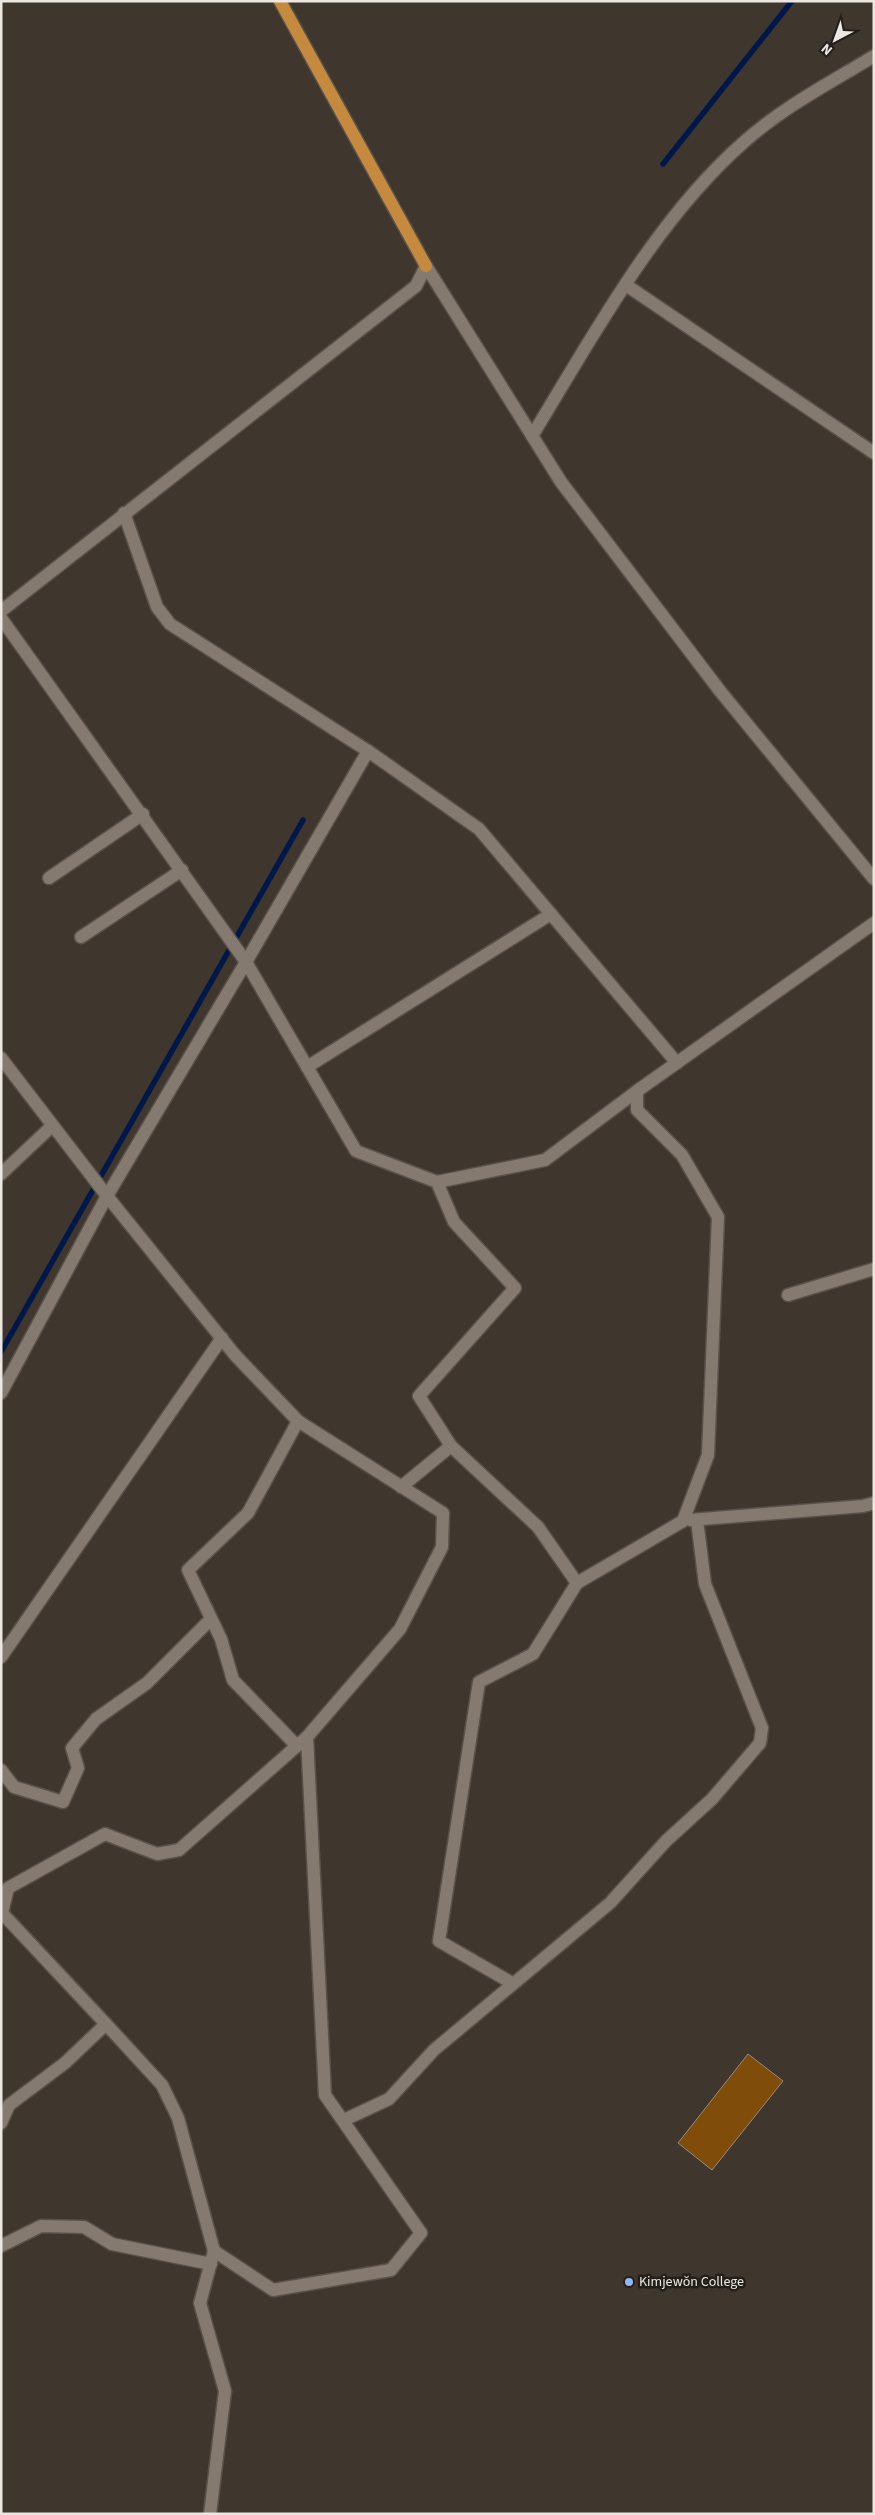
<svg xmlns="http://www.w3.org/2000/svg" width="875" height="2515" font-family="'Source Sans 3',sans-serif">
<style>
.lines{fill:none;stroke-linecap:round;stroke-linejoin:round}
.stream{stroke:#00174a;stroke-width:5.5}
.building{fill:#7f4c09;stroke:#968b80}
.minor-casing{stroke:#5a524a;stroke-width:15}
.major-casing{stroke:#5a524a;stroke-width:15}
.minor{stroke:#857a70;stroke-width:12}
.major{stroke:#c58a3e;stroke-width:12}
.poi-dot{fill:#90b8fd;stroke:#221e1a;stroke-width:2}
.labels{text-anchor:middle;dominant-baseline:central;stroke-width:5;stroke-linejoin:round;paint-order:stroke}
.poi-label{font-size:14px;fill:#ede7e1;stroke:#221e1a;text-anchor:start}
</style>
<rect width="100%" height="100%" fill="#3f362d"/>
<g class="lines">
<g class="stream">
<path d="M663,164l129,-163"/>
<path d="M1,1352l302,-532"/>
</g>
</g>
<path class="building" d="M748,2054l35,27 -71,89 -34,-27z"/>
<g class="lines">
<defs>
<g id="minor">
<path d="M426,266l135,216 159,209 154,188"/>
<path d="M626,285l248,168"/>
<path d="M532,436c61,-100 124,-217 212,-294 39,-35 86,-59 130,-86"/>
<path d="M124,513l33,94 13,17 198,127 111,78 198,234"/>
<path d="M1,611l415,-325 10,-20"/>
<path d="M1,618l245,344 110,189 81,31 17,40 61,66 -96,108 32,50 -50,41"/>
<path d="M49,878l94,-64"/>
<path d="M81,937l101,-67"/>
<path d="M1,1058l106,138 128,159 63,66 145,92 -1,34 -42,82 -93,108 18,358 96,138 -30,37 -118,20 -59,-39 -14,52 25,88 -15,123"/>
<path d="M307,1067l244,-153"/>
<path d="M1,1174l51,-48"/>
<path d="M437,1182l108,-22 96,-72"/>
<path d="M788,1295l86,-26"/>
<path d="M1,1393l106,-197 139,-234 122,-211"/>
<path d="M451,1446l87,81 39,56"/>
<path d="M690,1520l173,-14 11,-3"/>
<path d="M1,1657l221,-319"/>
<path d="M297,1746l-64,-66 -12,-41 -33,-69 60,-57 50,-92"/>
<path d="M1,1770l13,17 49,15 15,-34 -6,-20 24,-29 51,-36 64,-64"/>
<path d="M512,1983l-73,-42 40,-259 54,-28 44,-71 106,-62 25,-66 10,-238 -36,-62 -45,-45v-19l237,-168"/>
<path d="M106,2024l56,61 16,33 36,133"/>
<path d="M344,2120l45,-21 45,-49 176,-147 56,-62 46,-42 48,-56 2,-15 -57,-144 -8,-64"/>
<path d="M1,2123l8,-18 56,-42 41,-39 -104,-111 6,-25 97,-54 52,20 22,-4 128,-113"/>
<path d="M1,2246l40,-20 43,1 28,17 99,20"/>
</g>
<path id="major" d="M280,1l146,265"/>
</defs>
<use href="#minor" class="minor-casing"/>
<use href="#major" class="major-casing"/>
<use href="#minor" class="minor"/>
<use href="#major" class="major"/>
</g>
<circle class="poi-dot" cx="629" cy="2282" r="5"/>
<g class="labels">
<g class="poi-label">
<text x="639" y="2282">Kimjewŏn College</text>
</g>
</g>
<rect width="875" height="2515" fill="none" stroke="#ede7e1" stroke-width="5"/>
<g transform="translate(835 40) rotate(221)" stroke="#221e1a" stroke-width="4" paint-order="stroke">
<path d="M0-4L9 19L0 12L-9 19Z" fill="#ede7e1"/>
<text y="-8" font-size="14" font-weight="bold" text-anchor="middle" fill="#ede7e1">N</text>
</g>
</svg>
